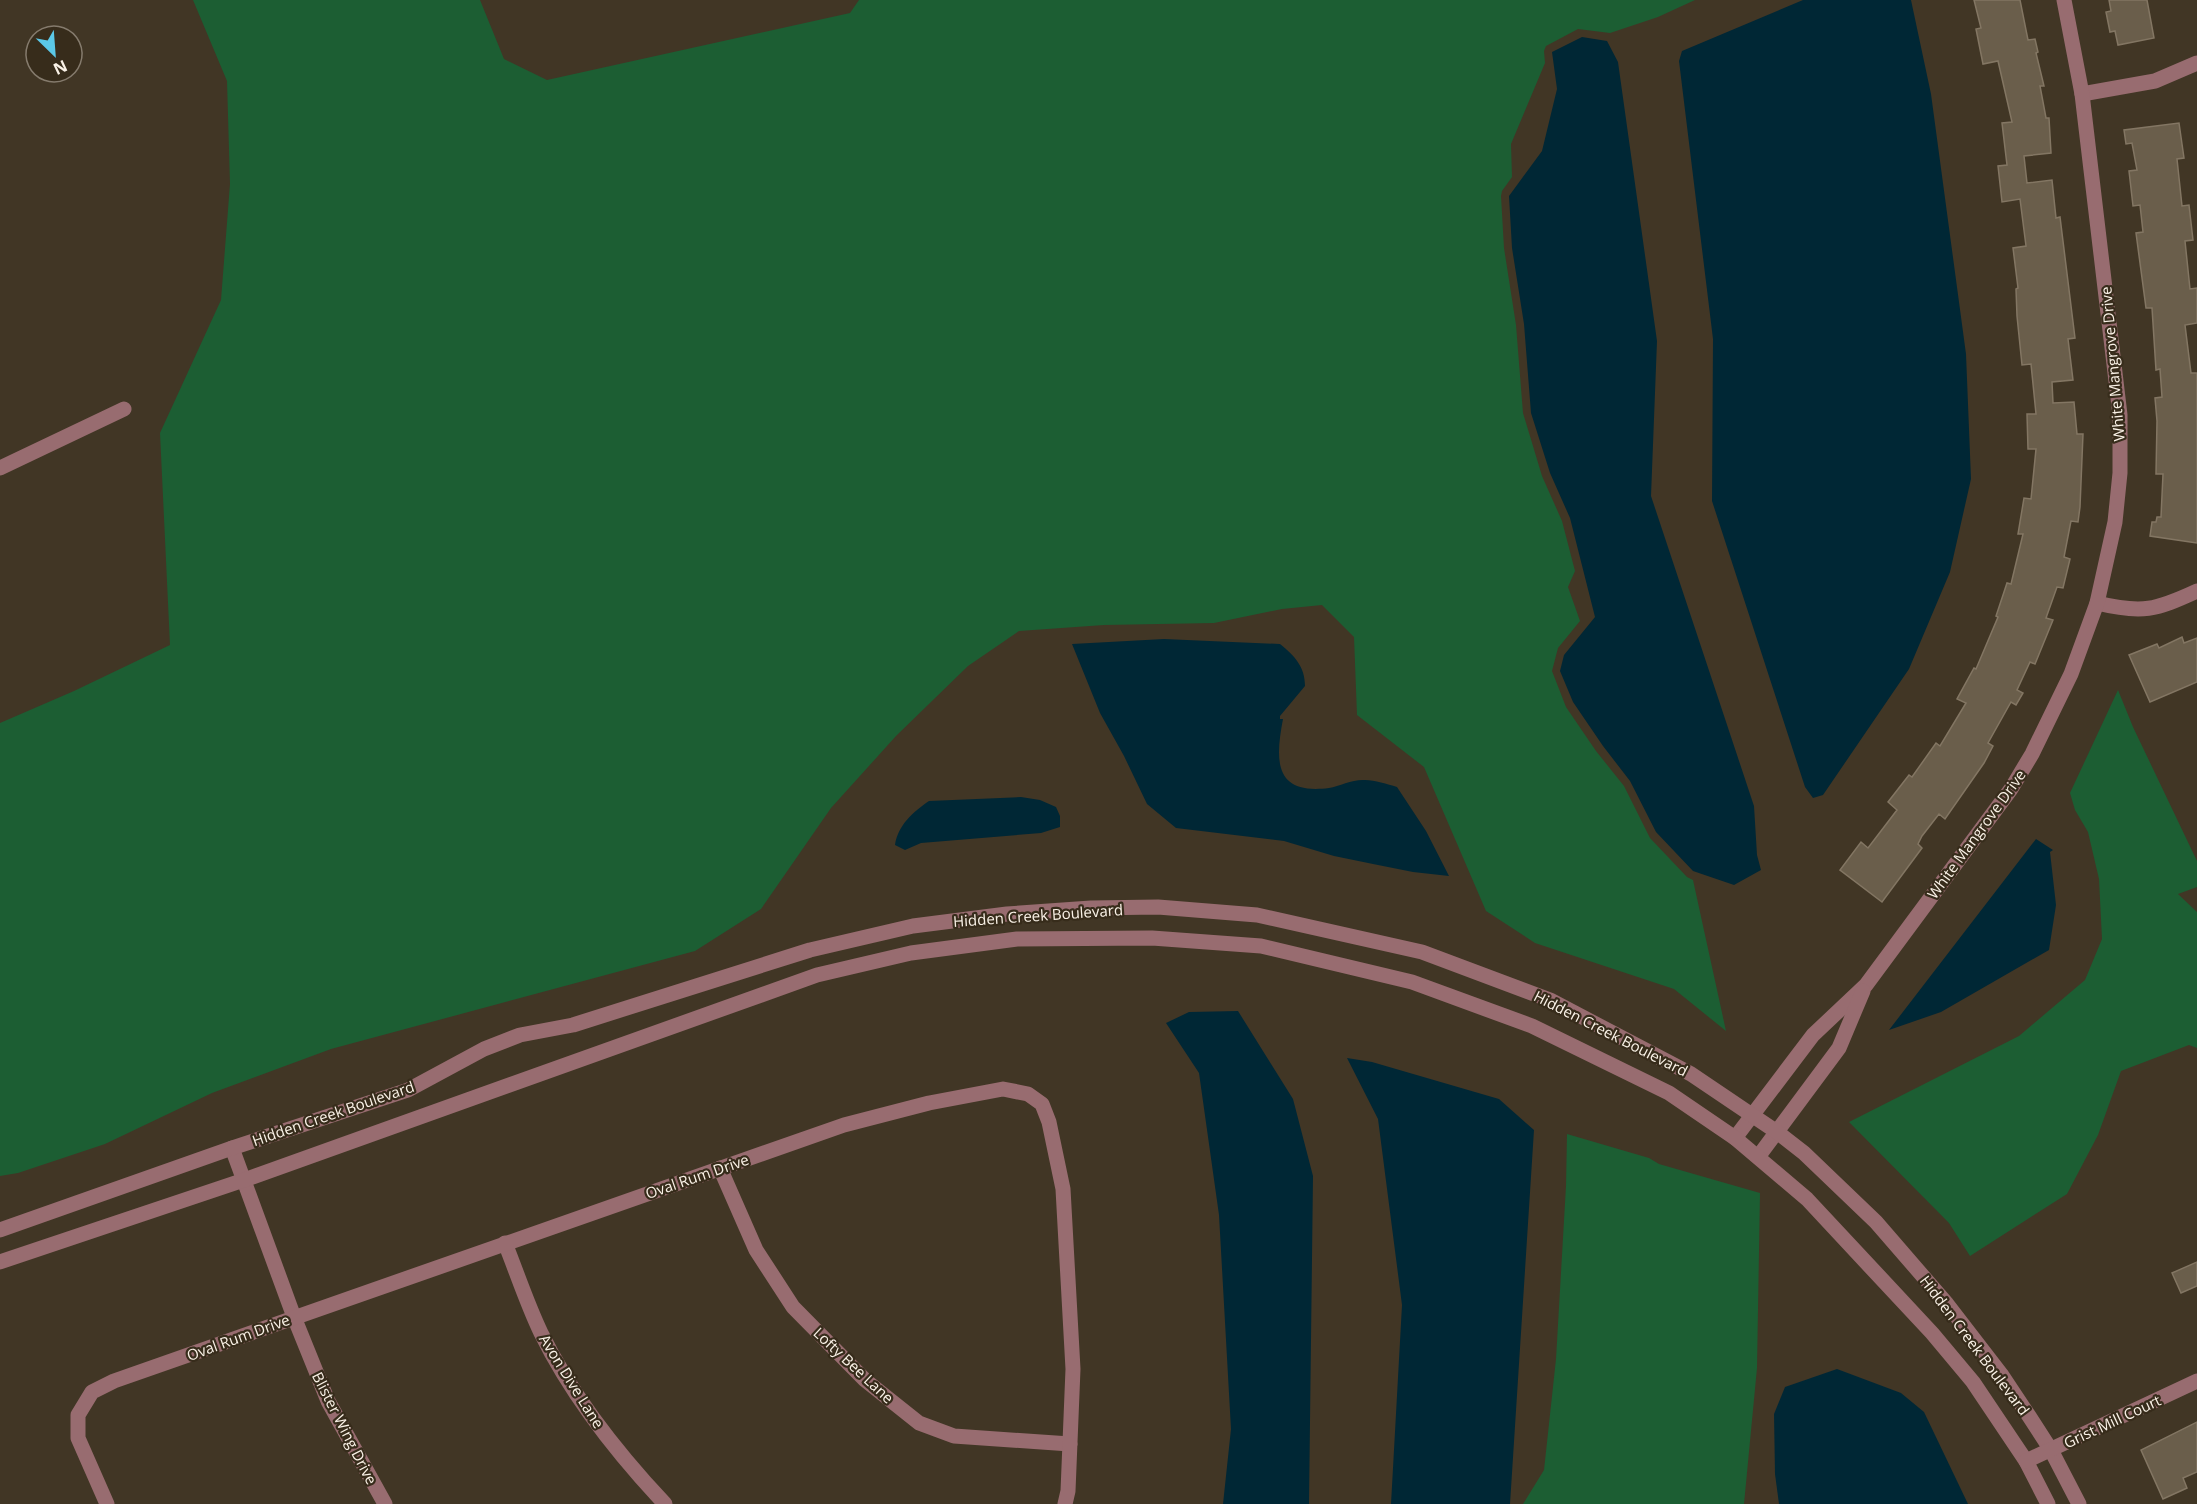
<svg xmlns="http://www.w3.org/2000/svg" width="2197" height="1504" font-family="'Open Sans',sans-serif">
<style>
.green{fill:#1c5e33}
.water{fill:#002735}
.building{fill:#6a5e4b;stroke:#837663;stroke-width:1.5}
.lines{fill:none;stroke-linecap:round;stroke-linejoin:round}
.minor{stroke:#986c70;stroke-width:15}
.labels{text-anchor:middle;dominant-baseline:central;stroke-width:4.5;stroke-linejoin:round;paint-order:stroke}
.street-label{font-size:15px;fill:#faf2e7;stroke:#372c1b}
</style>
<rect width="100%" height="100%" fill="#413625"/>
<g class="green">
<path d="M193,0h287l24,59 43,21 303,-67 9,-13h836l-37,17 -48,16 -32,-4 -32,17 -2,5 1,12 -34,81 1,33 -10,14 -1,5 3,52 12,77 7,88 19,63 20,45 13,50 -7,16 12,34 -22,27 -6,23 14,36 30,44 28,35 26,52 37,39 6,3 33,151 -52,-42 -139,-46 -49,-32 -62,-144 -67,-52 -3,-78 -32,-32 -40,4 -68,14 -110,2 -85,6 -51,35 -72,70 -65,72 -70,101 -66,42 -364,98 -119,44 -107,51 -87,29 -18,3v-453l74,-32 96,-46 -10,-212 61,-133 9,-116 -3,-103z"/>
<path d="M2118,690l15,37 64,134v26l-19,7 19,18v136l-8,-3 -68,26 -23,64 -31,59 -97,62 -21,-33 -100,-101 170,-86 66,-56 17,-41 -3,-60 -11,-47 -13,-22 -5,-17z"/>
<path d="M1567,1134l82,24 10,6 101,29 -3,175 -13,136h-221l21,-34 12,-111 10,-173z"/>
</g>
<g class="water">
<path d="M1803,0h108l20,94 35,260 5,125 -21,93 -41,97 -86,126 -10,3 -8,-11 -93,-286 1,-162 -34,-278 3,-10z"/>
<path d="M1582,37l25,4 11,21 39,279 -6,155 103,310 3,49 4,15 -27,15 -41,-14 -37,-39 -26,-51 -27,-35 -30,-44 -13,-31 4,-16 31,-38 -25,-99 -20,-45 -19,-60 -7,-89 -12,-76 -3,-52 33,-45 15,-62 -5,-37z"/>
<path d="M1164,639l116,5c15,12 25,23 25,42l-25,30v3h3c-8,42 -9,76 46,69 11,-2 24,-9 36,-8 10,0 22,4 32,7l29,44 23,45 -36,-4 -40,-8 -39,-8 -50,-15 -108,-13 -29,-24 -23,-48 -24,-43 -28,-69z"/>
<path d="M1021,797l19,3 16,7 4,9v11l-19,6 -120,10 -16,7 -10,-5c3,-20 18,-33 34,-44z"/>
<path d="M2036,839l17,11 -3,2 6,53 -7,45 -108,62 -52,18z"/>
<path d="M1238,1011l55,88 20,77 -4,328h-86l8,-75 -12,-214 -20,-142 -33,-50 23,-11z"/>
<path d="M1347,1058l25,4 127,37 35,31 -24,374h-119l11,-199 -24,-186z"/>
<path d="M1837,1369l64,24 23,19 44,92h-189l-4,-30 -1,-60 11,-27z"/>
</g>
<g class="building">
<path d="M1974,0h46l8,40 7,-1 3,13 -2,1 8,33h-4l6,32h3l2,35 -27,3 3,27 25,-3 4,38 4,-1 15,121 -7,1 5,41 -21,2 1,21 21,-1 3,32h6l-3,73 -2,15 -7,-1 -1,5 -6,31 6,2 -7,29 -6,-1 -11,31 7,2 -18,44 -5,-2 -13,28 6,3 -7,12 -5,-3 -23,41 5,3 -9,17 -39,56 -6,-5 -17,22 -4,8 4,4 -40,54 -42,-32 21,-28 7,6 29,-38 -9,-8 21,-27 3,2 24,-34 4,3 26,-43 -9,-4 17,-31 2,1 22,-52 -2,-1 11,-33 4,1 12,-50h-5l6,-36 7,1 5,-50h-8l-1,-35h9l-5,-50 -9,1 -5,-49 -1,-27 2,-1 -5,-40 13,-2 -6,-47 -18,3 -4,-36 9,-1 -5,-42 10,-1 -14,-61 -15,3 -7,-35 5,-1z"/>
<path d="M2109,0h38l7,38 -36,7 -3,-14 -5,1 -4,-20 5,-1z"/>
<path d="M2179,123l5,35 -7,1 5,47 7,-1 4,35 -8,1 5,48 7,-1v35l-12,2 6,48h6v170l-47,-7 2,-14h4l1,-5h4l2,-43h-7l1,-53 -2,-23 7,-1 -2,-28 -4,1 -4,-62h-6l-10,-75 7,-1 -3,-27 -7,1 -4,-35 8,-1 -5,-27 -6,1 -2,-14z"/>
<path d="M2182,637l2,6 13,-5v44l-47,20 -21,-47 28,-11 2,4z"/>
<path d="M2197,1262v24l-16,7 -9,-20z"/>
<path d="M2197,1422v50l-14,6 4,10 -24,11 -22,-49z"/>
</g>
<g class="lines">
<g class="minor">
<path d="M2082,94l73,-13 42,-18"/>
<path d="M0,468l124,-59"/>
<path d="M2097,603c45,11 59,7 100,-12"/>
<path d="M1735,1138l78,-103 53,-50 145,-196 21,-35 39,-80 26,-71 18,-81 5,-49v-58l-38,-321 -18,-94"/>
<path d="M232,1148l62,169 34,84 57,103"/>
<path d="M1758,1157l81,-109 24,-57"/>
<path d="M720,1168l36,82 37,57 72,73 54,43 35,13 116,8"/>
<path d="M0,1230l232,-82 176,-58 76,-41 36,-14 53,-10 237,-75 103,-24 94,-12 84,-6 67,-1 99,8 165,37 128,48 141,74 86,58 27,21 72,69 71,82 54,70 28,42 22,34 28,54"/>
<path d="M505,1243c12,30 22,61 36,90 31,63 76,120 124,171"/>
<path d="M0,1262l244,-82 573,-205 94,-22 106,-14 135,-1 109,8 151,36 120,44 137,67 66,45 72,61 125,134 41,49 53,79 22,43"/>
<path d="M2026,1461l171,-80"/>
<path d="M107,1504l-29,-66v-23l14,-23 22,-11 730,-256 85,-22 74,-14 25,5 14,10 7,18 14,67 10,180 -5,122 -3,13"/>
</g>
</g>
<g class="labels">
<g class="street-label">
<text transform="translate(2112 364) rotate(-95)">White Mangrove Drive</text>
<text transform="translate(1976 834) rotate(-54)">White Mangrove Drive</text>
<text transform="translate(1038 915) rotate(-4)">Hidden Creek Boulevard</text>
<text transform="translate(1611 1033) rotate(27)">Hidden Creek Boulevard</text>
<text transform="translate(333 1113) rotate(-19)">Hidden Creek Boulevard</text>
<text transform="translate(697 1176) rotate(-19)">Oval Rum Drive</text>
<text transform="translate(238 1337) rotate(-20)">Oval Rum Drive</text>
<text transform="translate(1975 1345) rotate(53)">Hidden Creek Boulevard</text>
<text transform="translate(854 1365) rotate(43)">Lofty Bee Lane</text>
<text transform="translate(572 1381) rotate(58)">Avon Dive Lane</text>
<text transform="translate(2112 1421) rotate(-25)">Grist Mill Court</text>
<text transform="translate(345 1428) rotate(63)">Blister Wing Drive</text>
</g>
</g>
<g transform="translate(54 54) rotate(155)"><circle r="28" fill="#372c1b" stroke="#857b6d" stroke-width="1.5"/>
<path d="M0-4.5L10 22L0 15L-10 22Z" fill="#5bc8e7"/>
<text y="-9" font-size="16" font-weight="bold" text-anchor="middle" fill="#faf2e7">N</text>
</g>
</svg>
